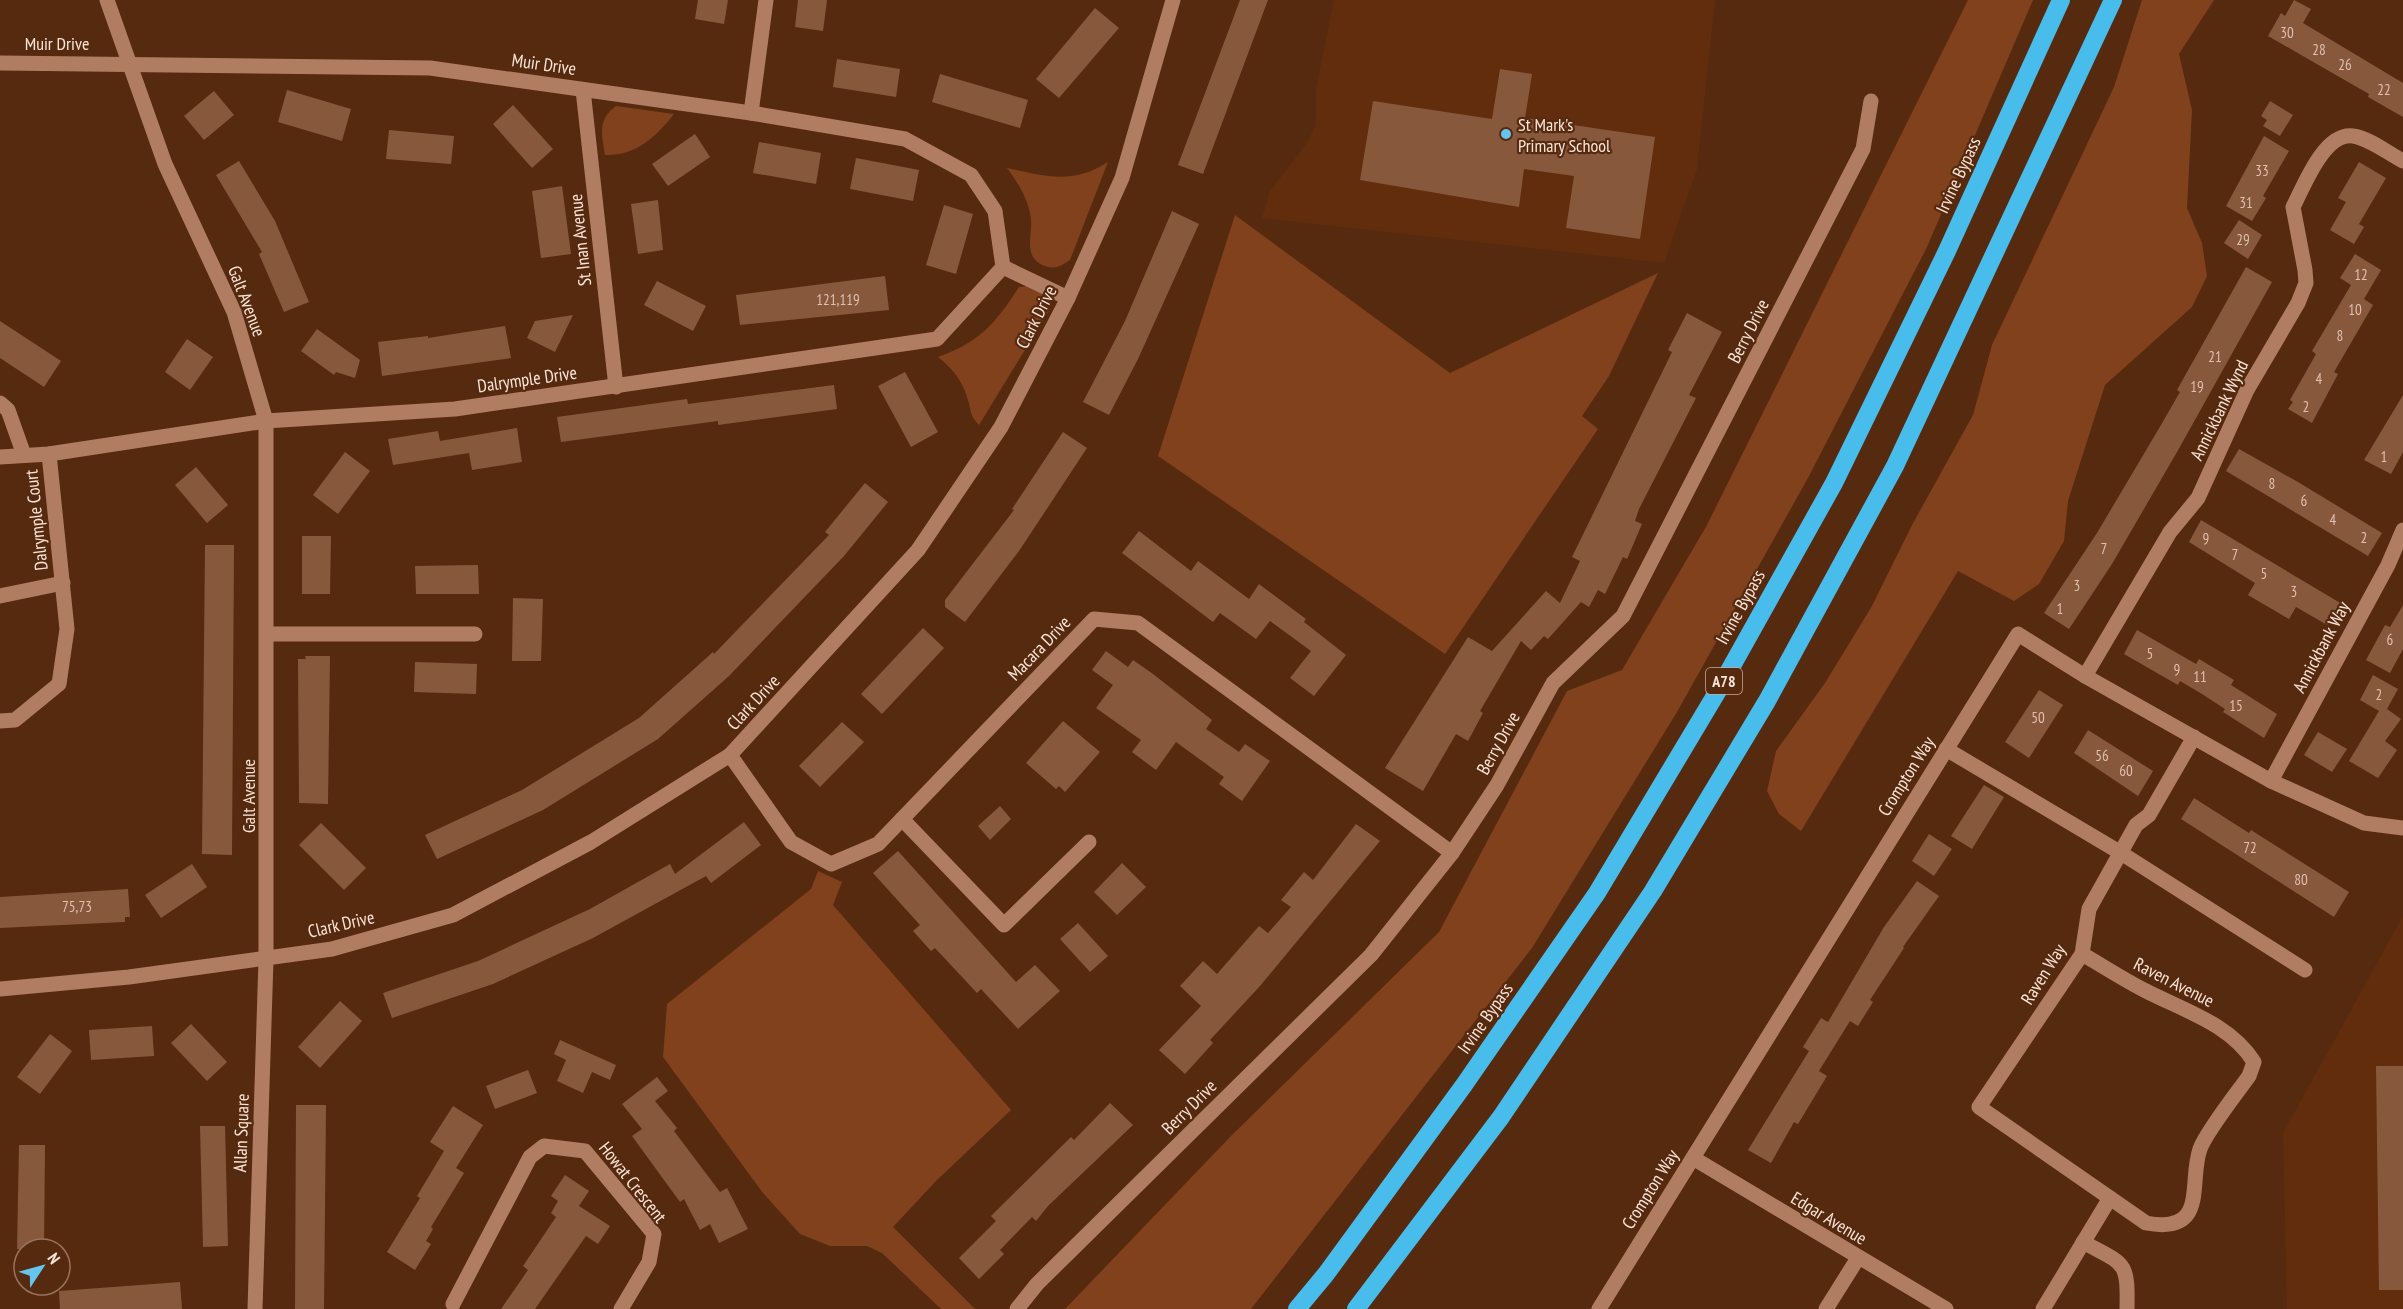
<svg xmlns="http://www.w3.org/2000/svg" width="2403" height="1309" font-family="'PT Sans Narrow',sans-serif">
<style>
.built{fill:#612d0d}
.green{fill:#80411c}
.building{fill:#88583d}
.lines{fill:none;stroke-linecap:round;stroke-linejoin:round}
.minor{stroke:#b17d62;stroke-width:15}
.highway{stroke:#48bceb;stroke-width:18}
.poi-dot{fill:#65c5ee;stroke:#562a0f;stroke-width:2}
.labels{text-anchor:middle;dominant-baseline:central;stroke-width:4.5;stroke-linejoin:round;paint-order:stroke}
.number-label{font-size:15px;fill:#dec1b1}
.shield{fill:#562a0f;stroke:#caac9c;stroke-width:1.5}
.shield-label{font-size:16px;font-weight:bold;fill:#fbe4d8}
.street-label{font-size:18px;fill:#fbe4d8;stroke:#562a0f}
.poi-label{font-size:18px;fill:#fbe4d8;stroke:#562a0f;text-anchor:start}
</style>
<rect width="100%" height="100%" fill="#562a0f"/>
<g class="built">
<path d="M1334,0h381l-18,169 -33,94 -402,-45 8,-27 36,-47 10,-19v-37z"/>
<path d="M2403,916v393h-116l-4,-176z"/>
</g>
<g class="green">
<path d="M1968,0h65l-106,247 -119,231 -131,234 -145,236 -281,361h-186l166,-173 208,-204 128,-241 55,-21 85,-145z"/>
<path d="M2142,0h72l-35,54 13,56 -5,98 15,35 5,33 -15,31 -87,78 -37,116 -4,40 -25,43 -25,17 -56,-30 -157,260 -22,-17 -12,-23 9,-40 49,-68 47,-77 40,-81 61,-110 19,-70 122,-258z"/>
<path d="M616,106l58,8c-18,23 -38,42 -69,41 -3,-21 -8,-35 11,-49z"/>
<path d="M1108,162l-38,98c-9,6 -15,10 -25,6 -25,-9 -10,-34 -15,-53 -4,-18 -13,-31 -23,-45 39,8 65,17 101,-6z"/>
<path d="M1235,215l215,158 208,-100 -49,103 -27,40 16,13 -153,225 -287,-198z"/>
<path d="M1027,286l13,4 10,19 -71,116c-10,-11 -7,-12 -11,-25 -5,-19 -16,-32 -30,-43 42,-15 57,-33 81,-70z"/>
<path d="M818,871l24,11 -9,23 178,205 -75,71 -43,46 82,82h-34l-59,-56 -15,-7h-37l-30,-12 -37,-41 -100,-136 4,-53 144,-115z"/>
</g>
<g class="building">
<path d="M698,0h30l-4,24 -29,-5z"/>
<path d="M798,0h29l-4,31 -28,-4z"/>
<path d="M1240,0h28l-65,174 -25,-9z"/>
<path d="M2294,0l17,9 -8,14 100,60v34l-35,-20 1,-3 -101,-58 13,-23 4,3z"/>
<path d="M1095,8l24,20 -60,70 -23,-19z"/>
<path d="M837,59l63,10 -4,28 -63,-10z"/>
<path d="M1500,69l32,5 -7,44 130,19 -15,102 -74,-11 8,-52 -50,-7 -5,38 -159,-27 13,-79 119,18z"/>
<path d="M940,74l88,26 -8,28 -88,-26z"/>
<path d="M287,90l64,19 -9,32 -64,-19z"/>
<path d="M214,91l20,24 -30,25 -20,-24z"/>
<path d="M2270,101l23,14 -13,21 -17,-10 4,-6 -6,-4z"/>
<path d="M513,105l40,44 -21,19 -39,-44z"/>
<path d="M389,130l65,6 -3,28 -65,-5z"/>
<path d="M695,134l15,23 -42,29 -16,-22z"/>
<path d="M2264,136l25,15 -26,45 3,2 -14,23 -26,-15z"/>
<path d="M759,142l62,11 -5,31 -63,-11z"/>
<path d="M856,158l63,12 -6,31 -63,-12z"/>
<path d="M239,161l36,60 34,81 -25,10 -25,-58 3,-2 -46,-77z"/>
<path d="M2359,162l27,16 -27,46 5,3 -10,17 -24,-14 16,-28 -8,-4z"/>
<path d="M562,186l9,68 -30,4 -9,-67z"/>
<path d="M658,200l5,50 -25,4 -7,-50z"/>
<path d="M944,205l29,9 -17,60 -30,-9z"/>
<path d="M1172,211l27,13 -61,135 -29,56 -26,-13 42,-81z"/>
<path d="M2239,220l23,15 -14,24 -24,-16z"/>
<path d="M2355,254l26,16 -17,29 9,6 -39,67 4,2 -26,49 -24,-14 5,-7 -3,-2 26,-46 -4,-3 39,-66 -11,-7z"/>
<path d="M2246,267l26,15 -95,170 -65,112 -43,65 -25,-16 53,-80 64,-108 19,-33 -3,-2z"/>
<path d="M885,276l4,34 -149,15 -4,-30z"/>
<path d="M657,281l49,25 -13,25 -49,-26z"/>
<path d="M1687,313l35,19 -33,63 7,3 -57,111 -4,12 7,3 -15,35 -4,-2 -18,37 -7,-4 -9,17 -8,-5 -33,37 -4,-3 -13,14 -10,-9 -41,70 3,2 -15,28 -12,-7 -33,57 -38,-23 83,-131 24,14 54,-60 14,12 20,-42 -8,-4 100,-205 -4,-2z"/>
<path d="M573,315l-18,37 -28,-14 8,-17z"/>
<path d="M0,321l61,40 -17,26 -44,-29z"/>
<path d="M505,326l6,32 -129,18 -4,-34 50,-6v2z"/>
<path d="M317,329l43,31 -5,18 -19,-6 -2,3 -33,-24z"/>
<path d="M187,339l26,18 -23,33 -25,-18z"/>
<path d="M905,372l33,60 -27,15 -33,-61z"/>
<path d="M834,385l3,24 -119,16v-4l-157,21 -4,-25 130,-18 1,5z"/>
<path d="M2403,395v57l-12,22 -27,-14z"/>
<path d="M517,428l5,34 -50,8 -3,-17 -76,12 -5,-26 50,-8 2,10z"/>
<path d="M1063,432l24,16 -68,103 -54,71 -20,-15v-7l69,-90 -2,-1z"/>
<path d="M2239,449l59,33 84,51 -14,23 -142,-85z"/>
<path d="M345,452l25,19 -32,43 -25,-19z"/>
<path d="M196,467l32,38 -21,18 -32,-38z"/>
<path d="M865,483l23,19 -44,54 -115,120 -71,63 -115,71 -106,49 -12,-24 97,-45 117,-72 74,-66 1,2 115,-119 -4,-3z"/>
<path d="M2201,520l141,84 -13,22 -33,-19 -7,12 -41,-24 7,-12 -66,-41z"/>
<path d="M1139,531l52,40 7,-10 51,38 10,-15 47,35 -2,3 42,33 -32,41 -24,-18 21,-27 -41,-30 -14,18 -36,-26 -7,9 -91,-69z"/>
<path d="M302,536h29l-1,58h-28z"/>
<path d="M205,545h29l-2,310 -30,-1z"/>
<path d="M478,565l1,29h-63l-1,-28z"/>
<path d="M513,598l30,1 -2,62h-29z"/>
<path d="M2403,605v44l-13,24 -24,-13 19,-35 5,2z"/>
<path d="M923,628l21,20 -62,66 -21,-20z"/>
<path d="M2137,630l59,34 3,-5 35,21 -3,5 46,29 -13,24 -41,-26 2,-3 -23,-15 -22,-13 -2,4 -54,-31z"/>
<path d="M1106,651l22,16 5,-7 20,14 59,46 -6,9 33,23 6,-8 25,17 -28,40 -23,-17 5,-7 -48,-35 -20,28 -24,-18 9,-12 -45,-32 17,-23 -21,-15z"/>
<path d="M305,656h25l-2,148 -29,-1 -1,-144h8z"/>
<path d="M415,662l62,2 -1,30 -62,-2z"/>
<path d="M2373,675l25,14 -11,20 14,10 -16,22 12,9 -19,28 -29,-17 30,-50 -19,-11z"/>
<path d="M2039,690l24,15 -34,53 -24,-16z"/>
<path d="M1063,721l37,31 -35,40 -6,-6 -3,3 -30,-26z"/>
<path d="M842,722l22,20 -44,45 -21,-21z"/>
<path d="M2088,730l65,41 -15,25 -64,-43z"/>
<path d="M2318,732l29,17 -15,23 -28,-17z"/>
<path d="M1984,785l20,12 -32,52 -21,-13z"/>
<path d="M2194,798l55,35 2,-3 98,62 -15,25 -153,-98z"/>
<path d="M1000,806l11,13 -21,21 -12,-14z"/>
<path d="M744,822l17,23 -50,38 -5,-7 -113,62 -100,46 -101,34 -9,-25 95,-32 112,-52 80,-45 5,10z"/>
<path d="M321,823l45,45 -22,22 -45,-45z"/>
<path d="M1356,824l24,17 -120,145 -50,54 3,3 -28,31 -26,-24 42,-44 -21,-20 23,-25 14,13 42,-48 9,7 23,-26 -10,-7 23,-28 9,8z"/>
<path d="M1929,834l23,15 -18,27 -22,-15z"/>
<path d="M898,851l118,131 19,-17 25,26 -42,38 -37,-40 -4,4 -42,-45 -4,3 -18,-20 7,-6 -47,-52z"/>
<path d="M1122,863l24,24 -29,28 -23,-23z"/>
<path d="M192,864l15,23 -46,31 -16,-23z"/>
<path d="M1917,881l22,15 -36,51 1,1 -34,52 3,2 -15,24 -8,-5 -31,50 8,5 -29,48 -4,-2 -23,41 -23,-13 61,-99 -6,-4 18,-29 7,4 56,-95z"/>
<path d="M128,889l2,28h-5v5l-125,6v-31z"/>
<path d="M1078,923l30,33 -18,16 -30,-33z"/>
<path d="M340,1001l22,20 -42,47 -22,-21z"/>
<path d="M191,1024l36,38 -20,19 -36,-38z"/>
<path d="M152,1026l2,30 -63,4 -2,-30z"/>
<path d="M50,1034l22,17 -32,43 -23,-17z"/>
<path d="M560,1040l56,25 -6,15 -18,-8 -9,21 -26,-12 9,-21 -12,-6z"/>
<path d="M2376,1066h27v224h-24z"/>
<path d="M528,1070l9,23 -42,16 -9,-23z"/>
<path d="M657,1077l11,14 -13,10 22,27 -3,3 46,61 7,-4 21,41 -29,14 -9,-19 -10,6 -16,-31 -4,3 -48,-66 10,-7 -20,-25z"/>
<path d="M1110,1103l23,22 -85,81 -12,15 -4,-4 -32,33 4,4 -25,25 -20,-21 37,-37 -5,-5 80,-79 3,3z"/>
<path d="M296,1105h30l-2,204h-29z"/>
<path d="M453,1106l30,19 -27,43 8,5 -33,54 2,2 -7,12 5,3 -16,26 -28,-18 33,-54 -3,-2 27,-45 -14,-9z"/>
<path d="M200,1126h25l3,120 -25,1z"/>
<path d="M19,1145h26l-1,104h-27z"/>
<path d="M565,1175l24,16 -10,15 31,20 -12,18 -12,-8 -51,73h-34l27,-39 -5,-4 33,-49 -5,-4 7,-12 -7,-5z"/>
<path d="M180,1282l2,27h-122l-1,-18z"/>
</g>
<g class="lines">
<g class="minor">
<path d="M107,0l58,164 69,148 32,109v538l-11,350"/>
<path d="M0,63l430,5 321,45 154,26 66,36 24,36 8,56"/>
<path d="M583,90l33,297"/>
<path d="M751,113l15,-113"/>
<path d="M1003,267l65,31"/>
<path d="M0,403l8,7 16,45"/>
<path d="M0,457l49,-3 217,-33 189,-12 482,-70 66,-72"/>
<path d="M0,596l63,-13"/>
<path d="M268,634h207"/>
<path d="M2085,676l85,-144 28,-34 49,-108 51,-87 8,-20 -1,-13 -12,-63c11,-21 31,-75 60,-71 16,2 36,18 50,25"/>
<path d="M0,721l15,-1 44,-36 8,-55 -18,-175"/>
<path d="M1946,749l175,104 184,117"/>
<path d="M730,755l61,87 40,22 47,-20 216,-225 44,4 314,230"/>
<path d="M2271,781l117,-216 15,-35"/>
<path d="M902,819l102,106 85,-83"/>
<path d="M2082,954c21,12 42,26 64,37 39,20 84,33 108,71l-5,14c-12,17 -43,56 -49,73 -12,34 9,86 -54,74l-167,-116 103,-153 7,-45 47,-84 13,-10 45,-78"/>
<path d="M0,989l129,-12 203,-28 121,-34 138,-73 139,-87 188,-205 83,-123 67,-129 54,-120 51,-178"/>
<path d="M1693,1158l253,151"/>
<path d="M2083,1242c42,23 45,18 44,67"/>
<path d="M453,1304l77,-147 14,-11 41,5 69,83 -5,28 -28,47"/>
<path d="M1017,1309l20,-25 334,-329 81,-102 45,-68 56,-102 70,-67 240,-467 8,-48"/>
<path d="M1599,1309l419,-675 67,42 186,105 93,42 39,5"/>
<path d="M1826,1309l32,-51"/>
<path d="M2043,1309l67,-111"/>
</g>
<g class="highway">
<path d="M1297,1309l29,-35 138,-189 133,-192 122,-204 115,-206 113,-232 114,-251"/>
<path d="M1356,1309l145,-192 152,-226 114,-190 128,-235 218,-466"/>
</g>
</g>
<circle class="poi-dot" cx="1506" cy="134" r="6"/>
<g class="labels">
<g class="number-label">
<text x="2287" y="32">30</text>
<text x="2319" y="49">28</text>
<text x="2345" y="64">26</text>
<text x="2384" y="89">22</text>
<text x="2262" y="170">33</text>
<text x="2246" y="202">31</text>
<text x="2243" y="239">29</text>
<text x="2361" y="274">12</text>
<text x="838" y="299">121,119</text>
<text x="2355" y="309">10</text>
<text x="2340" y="335">8</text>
<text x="2215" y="356">21</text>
<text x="2319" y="378">4</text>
<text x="2197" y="386">19</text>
<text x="2306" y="406">2</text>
<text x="2384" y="456">1</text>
<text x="2272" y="483">8</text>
<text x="2304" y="500">6</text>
<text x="2333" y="519">4</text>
<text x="2364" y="537">2</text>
<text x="2206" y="538">9</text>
<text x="2104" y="548">7</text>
<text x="2235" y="554">7</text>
<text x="2264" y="573">5</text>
<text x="2077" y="585">3</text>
<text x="2294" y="591">3</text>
<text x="2060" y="608">1</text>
<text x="2390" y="639">6</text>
<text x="2150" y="653">5</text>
<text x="2177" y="669">9</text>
<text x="2200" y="676">11</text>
<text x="2379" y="694">2</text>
<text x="2236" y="705">15</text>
<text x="2038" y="717">50</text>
<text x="2102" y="755">56</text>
<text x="2126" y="770">60</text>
<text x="2250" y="847">72</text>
<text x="2301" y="879">80</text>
<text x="77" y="906">75,73</text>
</g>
<rect class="shield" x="1706" y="668" width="36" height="26" rx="4.5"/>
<g class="shield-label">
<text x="1724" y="681">A78</text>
</g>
<g class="street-label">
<text x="57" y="43">Muir Drive</text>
<text transform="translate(544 64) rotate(8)">Muir Drive</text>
<text transform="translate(1958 175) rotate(-65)">Irvine Bypass</text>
<text transform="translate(580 240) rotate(-96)">St Inan Avenue</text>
<text transform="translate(247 301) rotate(69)">Galt Avenue</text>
<text transform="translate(1036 317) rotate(-63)">Clark Drive</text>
<text transform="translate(1748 331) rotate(-63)">Berry Drive</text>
<text transform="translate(527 379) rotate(-8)">Dalrymple Drive</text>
<text transform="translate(2219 410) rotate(-64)">Annickbank Wynd</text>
<text transform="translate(36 520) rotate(-96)">Dalrymple Court</text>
<text transform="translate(1740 607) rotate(-61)">Irvine Bypass</text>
<text transform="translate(2321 647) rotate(-62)">Annickbank Way</text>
<text transform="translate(1039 648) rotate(-46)">Macara Drive</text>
<text transform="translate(753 702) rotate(-47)">Clark Drive</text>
<text transform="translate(1498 743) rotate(-61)">Berry Drive</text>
<text transform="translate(1906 776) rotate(-58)">Crompton Way</text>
<text transform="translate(248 796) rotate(-90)">Galt Avenue</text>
<text transform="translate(341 924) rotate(-13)">Clark Drive</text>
<text transform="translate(2043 974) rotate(-58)">Raven Way</text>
<text transform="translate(2174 982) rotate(27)">Raven Avenue</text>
<text transform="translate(1485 1018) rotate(-55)">Irvine Bypass</text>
<text transform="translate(1189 1107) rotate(-45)">Berry Drive</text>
<text transform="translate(241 1133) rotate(-88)">Allan Square</text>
<text transform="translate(633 1182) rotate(52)">Howat Crescent</text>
<text transform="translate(1650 1189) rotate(-58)">Crompton Way</text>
<text transform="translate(1829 1218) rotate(31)">Edgar Avenue</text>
</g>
<g class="poi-label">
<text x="1518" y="124">St Mark's<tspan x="1518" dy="21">Primary School</tspan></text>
</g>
</g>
<g transform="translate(42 1267) rotate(54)"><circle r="28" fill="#562a0f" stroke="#98745f" stroke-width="1.5"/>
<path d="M0-4.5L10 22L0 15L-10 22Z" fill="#65c5ee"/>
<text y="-9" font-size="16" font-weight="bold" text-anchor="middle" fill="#fbe4d8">N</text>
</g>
</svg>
